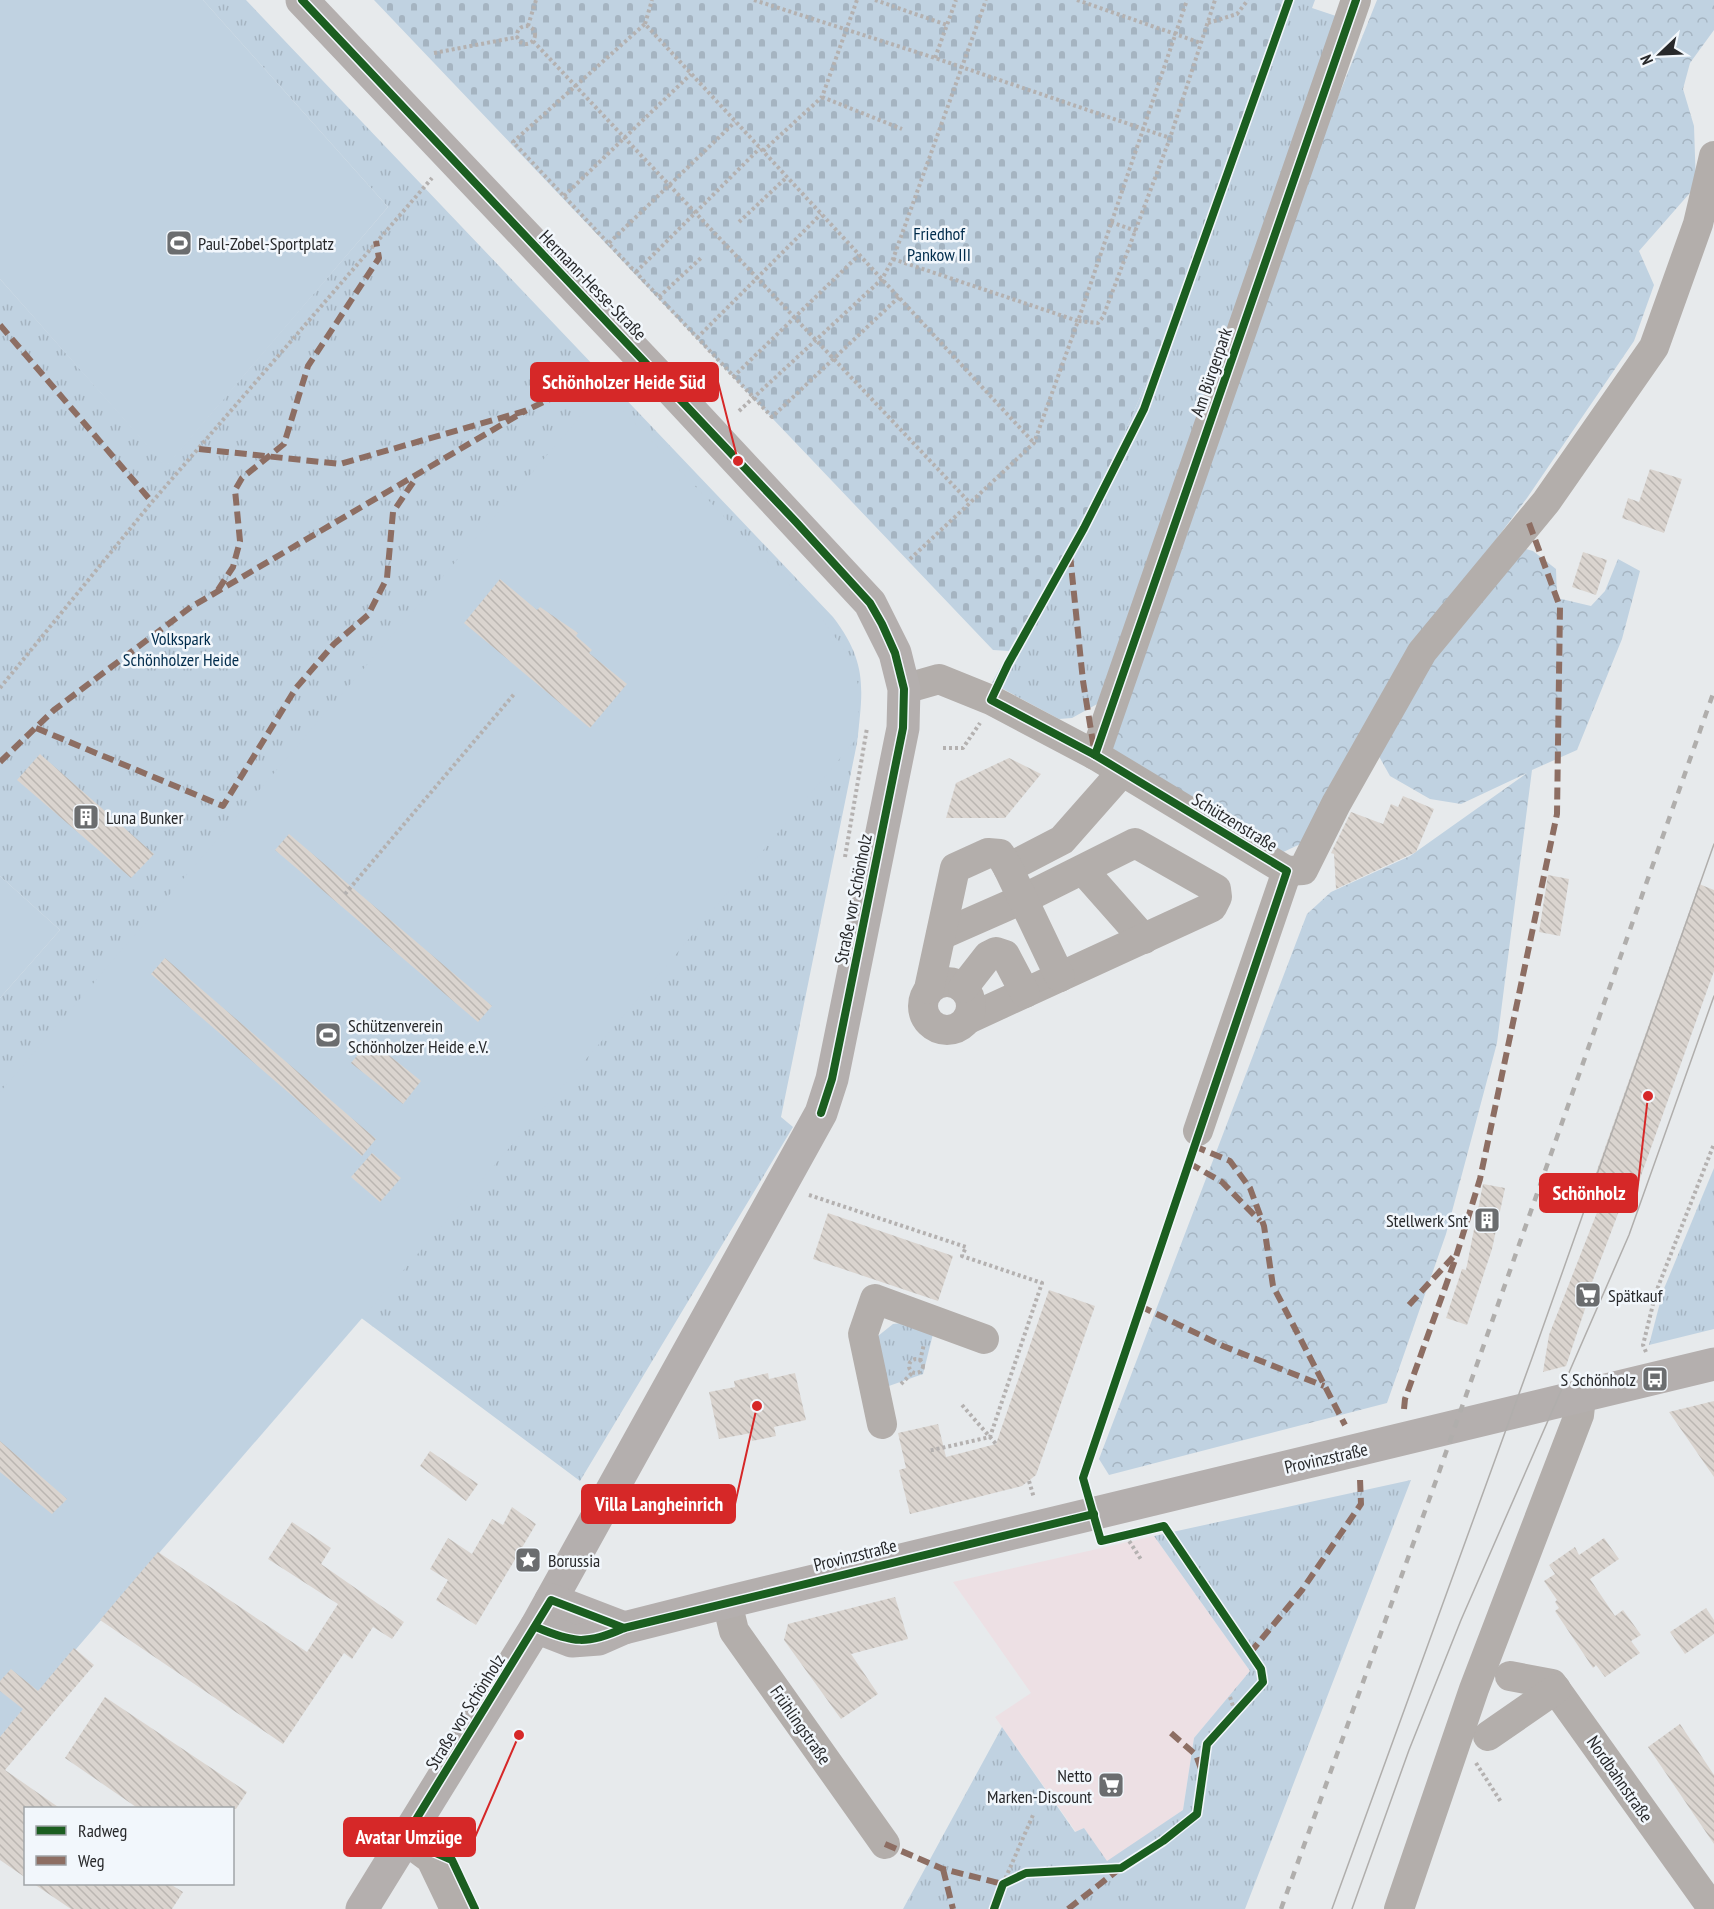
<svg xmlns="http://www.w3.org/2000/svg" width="1714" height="1909" font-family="'PT Sans Narrow',sans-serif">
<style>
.commercial{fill:#ede0e4}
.grass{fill:url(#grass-tufts)}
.forest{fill:url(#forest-crowns)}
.cemetery{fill:url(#cemetery-stones)}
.pitch{fill:#c0d2e1}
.building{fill:url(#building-back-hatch)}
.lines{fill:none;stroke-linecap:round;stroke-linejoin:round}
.path{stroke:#b4b1b0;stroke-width:4;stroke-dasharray:3 3;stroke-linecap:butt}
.minor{stroke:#b3aeab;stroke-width:30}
.major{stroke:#b4afae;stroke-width:33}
.tram{stroke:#b0aeac;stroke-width:1.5}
.rail{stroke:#b0aeac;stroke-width:4.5;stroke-dasharray:8 8;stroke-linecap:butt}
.quiet{stroke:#8d6e63;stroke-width:6;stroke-dasharray:12 6;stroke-linecap:butt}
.cycleway-casing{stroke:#f2f7fc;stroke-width:11}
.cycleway{stroke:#1b5e20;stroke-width:8}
.labels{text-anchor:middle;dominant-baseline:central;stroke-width:5;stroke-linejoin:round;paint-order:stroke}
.park-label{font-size:18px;fill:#012c4c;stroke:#f2f7fc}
.poi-label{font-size:18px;fill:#28292b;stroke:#f2f7fc;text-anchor:start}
.street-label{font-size:18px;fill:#28292b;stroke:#f2f7fc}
.leader{fill:none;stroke:#d62828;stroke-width:2}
.callout-dot{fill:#d62828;stroke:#f2f7fc;stroke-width:2}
.callout{fill:#d62828;stroke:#d62828;stroke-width:2}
.callout-label{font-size:20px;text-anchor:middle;font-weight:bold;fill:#fff}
</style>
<defs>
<pattern id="grass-tufts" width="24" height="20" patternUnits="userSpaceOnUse" patternTransform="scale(1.5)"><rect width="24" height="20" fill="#c0d2e1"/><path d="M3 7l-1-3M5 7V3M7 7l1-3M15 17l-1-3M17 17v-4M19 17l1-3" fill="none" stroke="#a5b4c1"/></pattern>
<pattern id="forest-crowns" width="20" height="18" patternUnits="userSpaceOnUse" patternTransform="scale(1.5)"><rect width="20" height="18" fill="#c0d2e1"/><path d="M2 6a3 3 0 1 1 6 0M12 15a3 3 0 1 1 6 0" fill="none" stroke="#a5b4c1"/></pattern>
<pattern id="cemetery-stones" width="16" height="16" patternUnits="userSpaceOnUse" patternTransform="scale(1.5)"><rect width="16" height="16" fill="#c0d2e1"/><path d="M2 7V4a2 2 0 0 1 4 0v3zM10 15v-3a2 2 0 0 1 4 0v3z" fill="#a5b4c1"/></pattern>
<pattern id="building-back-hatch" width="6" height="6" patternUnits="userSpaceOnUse" patternTransform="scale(1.5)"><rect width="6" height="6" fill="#dad4cf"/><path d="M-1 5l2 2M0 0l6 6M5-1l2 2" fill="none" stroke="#bbb6b2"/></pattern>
</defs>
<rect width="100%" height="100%" fill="#e7eaec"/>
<path class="commercial" d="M1154,1536l96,135 -56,67 -11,72 -76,52 -23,-34 -8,4 -81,-115 36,-24 -78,-111z"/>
<g class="grass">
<path d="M203,0h43l587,617c35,46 30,72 24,126l-76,374 12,10 -213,354 -220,-164 -360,420v-739l60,-68 -60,-54v-597l166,187 222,-259z"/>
<path d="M1283,0h32l-3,8 27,9 -240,686 -27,15 -13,1 -67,-36c42,-80 91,-158 128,-240 65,-143 111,-295 163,-443z"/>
<path d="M1714,1168v161l-65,16 14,-54z"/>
<path d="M902,1323l31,11 -10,40 -37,13 -8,-51 15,-12z"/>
<path d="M1411,1480l-166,429h-342l99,-182 73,105 9,-4 23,33 76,-51 11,-72 56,-67 -96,-135z"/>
</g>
<g class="forest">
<path d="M1377,0h337v30l-24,33 -7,26 11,37 2,60 -57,65 15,34 -20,56 -107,157 -143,192 -71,148 -36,17 -165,-96 5,-55 161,-457z"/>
<path d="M1518,547l15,4 23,18 1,29 34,8 14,-15 13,-32 22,12 -18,68 -45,111 -45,20 -35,273 -51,191 -59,169 -278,72 -10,-16 208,-545 24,-22 79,-36 117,-83 -66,31 -31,-5 -40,-23 -14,-25 47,-80z"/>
</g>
<path class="cemetery" d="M374,0h909c-52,148 -98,300 -163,443 -32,71 -73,139 -111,208l-16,-1z"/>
<g class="pitch">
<path d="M0,0h203l185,207 -222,260 -166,-188z"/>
<path d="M603,390l219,229 28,39 9,30 -1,49 -201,240 -657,760v-645z"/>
<path d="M0,876l60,54 -60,68z"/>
</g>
<g class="building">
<path d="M1650,469l32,10 -18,54 -42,-15 6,-20 11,4z"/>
<path d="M1583,552l24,8 -11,35 -24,-8z"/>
<path d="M500,579l37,31 3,-3 38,26 -2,3 16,14 -3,3 38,31 -37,44 -126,-105z"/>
<path d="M40,754l114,100 -23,24 -114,-98z"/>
<path d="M1009,758l32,16 -36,44h-59l10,-35z"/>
<path d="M1403,796l31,13 -18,43 -80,37 -2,-35 -3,-1 20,-41 32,12 8,-20 7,3z"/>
<path d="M289,834l203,172 -14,16 -203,-172z"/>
<path d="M1548,875l21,4 -9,57 -21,-4z"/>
<path d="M1699,884l15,6v81l-82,230 -8,-3 -36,95 2,1 -24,72 -23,6 6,-37 56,-143 -14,-5z"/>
<path d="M165,958l211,181 -14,17 -211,-182z"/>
<path d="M370,1040l51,41 -18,23 -52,-41z"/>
<path d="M372,1153l29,25 -21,24 -29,-25z"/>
<path d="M1483,1184l22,4 -13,61 -25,76 -21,-7 16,-49 4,1z"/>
<path d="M828,1213l125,43 -15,45 -125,-42z"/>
<path d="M1049,1290l46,16 -59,169 -14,11 -112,28 -11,-44 7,-2 -8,-35 40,-9 8,33 50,-13z"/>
<path d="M768,1373l1,6 26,-6 11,47 -32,7 2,9 -24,5 -1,-8 -32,6 -10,-47 26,-5 -1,-6z"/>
<path d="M1714,1401v76l-45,-65z"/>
<path d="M0,1441l67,58 -15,15 -52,-42z"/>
<path d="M430,1451l48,33 -12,17 -46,-35z"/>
<path d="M512,1507l24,17 -60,101 -40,-25 12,-20 -18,-11 18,-31 24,16 20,-35 11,6z"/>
<path d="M292,1522l39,26 -10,16 83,58 -12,17 -19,-12 -21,32 -8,-6 -61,91 -183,-124 58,-68 149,100 31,-48 -70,-45z"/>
<path d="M1604,1538l15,21 -29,20 25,37 8,-6 18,25 -10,6 9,12 -35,24 -9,-12 -3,3 -38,-57 4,-3 -4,-6 2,-2 -13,-19 11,-7 -6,-9 26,-18 4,8z"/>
<path d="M895,1597l13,42 -57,15 27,40 -37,25 -57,-79 4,-16z"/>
<path d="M1706,1608l8,12v14l-29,20 -15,-22z"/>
<path d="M74,1648l20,17 -89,105 56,39h-35v69l-26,-18v-123l23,-28 -23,-18v-10l11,-12 27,22z"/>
<path d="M105,1697l142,95 -11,17h-97l-74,-51z"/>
<path d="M1680,1724l34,51v69l-66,-97z"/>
<path d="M34,1884h136l13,8 -11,17h-101z"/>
</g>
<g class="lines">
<g class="path">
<path d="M754,0l181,58 235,80"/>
<path d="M875,0l72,25"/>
<path d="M1077,0l124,43"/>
<path d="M1208,23l29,-9 11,-14"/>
<path d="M645,24l7,-24"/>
<path d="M528,26l8,-26"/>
<circle cx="526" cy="35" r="9"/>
<path d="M533,41l437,462"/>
<path d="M434,53l84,-16"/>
<path d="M935,58l21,-58"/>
<path d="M822,97l80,32"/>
<path d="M763,151l59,-54 35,-97"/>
<path d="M564,196l127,-122"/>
<path d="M739,222l48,-45"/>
<path d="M1111,222l25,9"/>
<path d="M609,243l126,-121"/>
<path d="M893,259l185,62 109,-321"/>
<path d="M636,272l124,-124"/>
<path d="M659,297l43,-40"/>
<path d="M899,297l-127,120 -259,-275 132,-118 389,419"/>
<path d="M697,338l124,-124"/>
<path d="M733,377l126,-122"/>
<path d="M739,411l143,-132 11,-20 93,-259"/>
<path d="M910,559l124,-116 44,-122 20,2 5,-6 67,-179 45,-138"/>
<path d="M0,688l152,-186 280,-324"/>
<path d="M943,748h20l17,-25"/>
<path d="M845,857l22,-129"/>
<path d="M345,894l170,-201"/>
<path d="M809,1195l157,52 -4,9 80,27 -52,154 -62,14"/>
<path d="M1646,1352l-3,-7 13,-53 58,-148"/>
<circle cx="916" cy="1366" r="7"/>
<path d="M920,1361l4,-17"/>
<path d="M901,1384l11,-11"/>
<path d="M962,1405l34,39"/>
<path d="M1029,1481l5,17"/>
<path d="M1126,1536l16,25"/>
<path d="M1230,1697l5,15"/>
<path d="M1476,1763l25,39"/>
<path d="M1003,1884l30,-69"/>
</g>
<g class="minor">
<path d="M904,689l35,-10 52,21 104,55 192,116 -89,260"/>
<path d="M1095,755l261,-755"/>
<path d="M1008,868l54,-28 60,-68"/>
<path d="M1083,870l61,69"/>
<path d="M1287,871l16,-1 33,-66 86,-152 124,-150 108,-155 44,-123 16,-68"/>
<path d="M941,935l82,-36 112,-56 81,46 1,8 -5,10 -244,112"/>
<circle cx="947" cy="1006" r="24"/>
<path d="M963,988l25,-32 8,-4 9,3 20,38"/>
<path d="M929,989l26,-121 33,-15 12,1 8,14 52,109"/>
<path d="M882,1424l-19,-90 12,-35 109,40"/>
<path d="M727,1602l7,29 151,213"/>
<path d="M1510,1676l42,8 161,225"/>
<path d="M1488,1736l68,-47"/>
<path d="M404,1839l27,20 24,50"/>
<path d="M1399,1909l75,-220 105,-274 2,-18"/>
</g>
<g class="major">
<path d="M302,0l352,371 216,232 25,50 9,36 -1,39 -71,351 -11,34 -285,514 -174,282"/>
<path d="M551,1600l73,28"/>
<path d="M536,1627l36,14 27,-2 25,-11 103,-26 987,-238"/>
</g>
<g class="tram">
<path d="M1332,1909l200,-551 182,-514"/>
<path d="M1352,1909l57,-159 52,-130 168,-385 85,-239"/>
</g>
<path class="rail" d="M1281,1909l157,-434 276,-784"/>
<g class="quiet">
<path d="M0,325l152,177"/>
<path d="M199,449l141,15 185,-53 85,-41"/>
<path d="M1070,555l13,126 11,68"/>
<path d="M218,590l15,-23 7,-26 -5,-51 7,-12 42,-34 24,-78 71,-108 -3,-17"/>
<path d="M36,728l187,78 73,-118 38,-44 34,-29 19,-37 6,-66 23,-34"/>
<path d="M0,762l54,-52 137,-103 334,-196"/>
<path d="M1194,1146l36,15 20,27 14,38 9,60 72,139"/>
<path d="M1189,1163l33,19 38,39"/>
<path d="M1409,1305l44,-48"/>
<path d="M1140,1306l83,40 101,40"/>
<path d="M1404,1409l1,-10 50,-139 25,-81 77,-365 3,-207 -31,-84"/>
<path d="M1250,1653l52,-63 59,-86 -1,-25"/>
<path d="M1171,1733l25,22 5,14"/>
<path d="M885,1844l58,25 60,15 4,-2"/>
<path d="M943,1869l10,40"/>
<path d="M1068,1909l50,-39"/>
</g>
<defs>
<g id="cycleway">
<path d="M302,0l494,522 74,81 12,21 13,29 9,36 -1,39 -71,351 -11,34"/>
<path d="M1095,755l261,-755"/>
<path d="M536,1627c37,16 51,18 88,1l470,-114"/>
<path d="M404,1839l147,-239 73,28"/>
<path d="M404,1839l48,21 23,49"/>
<path d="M994,1909l9,-25 23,-11 95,-5 42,-27 34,-27 10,-70 56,-62 -2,-13 -97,-143 -63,15 -18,-63 204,-607 -192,-116 -104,-55 17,-36 76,-136 60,-119 145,-409"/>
</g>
</defs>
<use href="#cycleway" class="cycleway-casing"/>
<use href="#cycleway" class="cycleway"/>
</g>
<defs>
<symbol id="stadium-square" viewBox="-11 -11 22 22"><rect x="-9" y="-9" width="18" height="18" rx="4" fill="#6b6d6f" stroke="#f2f7fc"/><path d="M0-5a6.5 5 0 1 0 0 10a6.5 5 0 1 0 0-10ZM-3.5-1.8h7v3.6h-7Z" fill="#fff"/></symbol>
<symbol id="building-square" viewBox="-11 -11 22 22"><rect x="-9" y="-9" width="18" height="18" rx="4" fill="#6b6d6f" stroke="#f2f7fc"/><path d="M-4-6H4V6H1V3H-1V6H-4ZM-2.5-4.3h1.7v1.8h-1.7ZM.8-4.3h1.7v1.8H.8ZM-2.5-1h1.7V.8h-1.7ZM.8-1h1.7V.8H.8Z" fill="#fff"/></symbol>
<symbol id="supermarket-square" viewBox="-11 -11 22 22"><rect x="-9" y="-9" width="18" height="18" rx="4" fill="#6b6d6f" stroke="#f2f7fc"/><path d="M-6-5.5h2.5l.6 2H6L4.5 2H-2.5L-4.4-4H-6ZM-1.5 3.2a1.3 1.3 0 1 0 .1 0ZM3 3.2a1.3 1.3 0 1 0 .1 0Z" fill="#fff"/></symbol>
<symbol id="bus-square" viewBox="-11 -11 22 22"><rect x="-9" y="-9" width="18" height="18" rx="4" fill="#6b6d6f" stroke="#f2f7fc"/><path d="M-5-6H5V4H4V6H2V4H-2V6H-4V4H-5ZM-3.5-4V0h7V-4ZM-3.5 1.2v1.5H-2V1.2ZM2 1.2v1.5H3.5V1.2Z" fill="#fff"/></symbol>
<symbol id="sight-square" viewBox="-11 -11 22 22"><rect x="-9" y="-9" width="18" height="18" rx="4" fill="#6b6d6f" stroke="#f2f7fc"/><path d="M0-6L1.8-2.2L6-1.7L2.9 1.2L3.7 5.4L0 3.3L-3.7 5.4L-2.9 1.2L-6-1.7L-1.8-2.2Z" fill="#fff"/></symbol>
</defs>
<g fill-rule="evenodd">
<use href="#stadium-square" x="164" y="228" width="30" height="30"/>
<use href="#building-square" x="71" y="802" width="30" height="30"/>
<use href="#stadium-square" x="313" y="1020" width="30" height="30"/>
<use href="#building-square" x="1472" y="1205" width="30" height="30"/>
<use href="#supermarket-square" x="1573" y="1280" width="30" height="30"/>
<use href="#bus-square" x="1640" y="1364" width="30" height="30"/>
<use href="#sight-square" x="513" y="1545" width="30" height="30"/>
<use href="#supermarket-square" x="1096" y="1770" width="30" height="30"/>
</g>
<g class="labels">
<g class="park-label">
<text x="939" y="233">Friedhof<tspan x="939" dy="21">Pankow III</tspan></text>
<text x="181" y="638">Volkspark<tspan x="181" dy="21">Schönholzer Heide</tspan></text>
</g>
<g class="poi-label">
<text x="198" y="243">Paul-Zobel-Sportplatz</text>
<text x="106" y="817">Luna Bunker</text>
<text x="348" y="1025">Schützenverein<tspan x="348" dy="21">Schönholzer Heide e.V.</tspan></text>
<text x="1468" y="1220" text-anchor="end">Stellwerk Snt</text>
<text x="1608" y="1295">Spätkauf</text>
<text x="1636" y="1379" text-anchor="end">S Schönholz</text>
<text x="548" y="1560">Borussia</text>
<text x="1092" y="1775" text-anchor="end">Netto<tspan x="1092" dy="21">Marken-Discount</tspan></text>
</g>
<g class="street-label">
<text transform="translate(593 285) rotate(46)">Hermann-Hesse-Straße</text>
<text transform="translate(1211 372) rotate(-71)">Am Bürgerpark</text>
<text transform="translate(1235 822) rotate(31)">Schützenstraße</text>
<text transform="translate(853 899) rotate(-79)">Straße vor Schönholz</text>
<text transform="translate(1326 1458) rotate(-13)">Provinzstraße</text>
<text transform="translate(855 1555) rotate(-14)">Provinzstraße</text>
<text transform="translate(465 1712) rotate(-58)">Straße vor Schönholz</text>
<text transform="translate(801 1725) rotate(55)">Frühlingstraße</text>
<text transform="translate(1620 1779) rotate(55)">Nordbahnstraße</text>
</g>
</g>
<path class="leader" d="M738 461L718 382M1648 1096L1637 1193M757 1406L735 1504M519 1735L475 1837"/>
<g class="callout-dot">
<circle cx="738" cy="461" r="6"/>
<circle cx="1648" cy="1096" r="6"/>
<circle cx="757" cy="1406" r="6"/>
<circle cx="519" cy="1735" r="6"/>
</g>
<g class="callout">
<rect x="531" y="363" width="187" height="38" rx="6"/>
<rect x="1540" y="1174" width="97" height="38" rx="6"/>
<rect x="582" y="1485" width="153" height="38" rx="6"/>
<rect x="344" y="1818" width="131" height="38" rx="6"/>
</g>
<g class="callout-label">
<text x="624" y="389">Schönholzer Heide Süd</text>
<text x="1589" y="1200">Schönholz</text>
<text x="659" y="1511">Villa Langheinrich</text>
<text x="409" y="1844">Avatar Umzüge</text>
</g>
<rect x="24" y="1807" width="210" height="78" fill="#f2f7fc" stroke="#a1a5a8" stroke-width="1.5"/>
<rect x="36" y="1826" width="30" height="9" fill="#1b5e20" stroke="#a1a5a8" stroke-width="1.5"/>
<text x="78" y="1837" font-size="18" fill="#28292b">Radweg</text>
<rect x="36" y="1856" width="30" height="9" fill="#8d6e63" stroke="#a1a5a8" stroke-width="1.5"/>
<text x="78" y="1867" font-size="18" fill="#28292b">Weg</text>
<g transform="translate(1660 54) rotate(247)" stroke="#f2f7fc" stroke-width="4.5" paint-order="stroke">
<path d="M0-4.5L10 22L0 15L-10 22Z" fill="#28292b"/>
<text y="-9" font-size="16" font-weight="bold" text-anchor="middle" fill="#28292b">N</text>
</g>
</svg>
